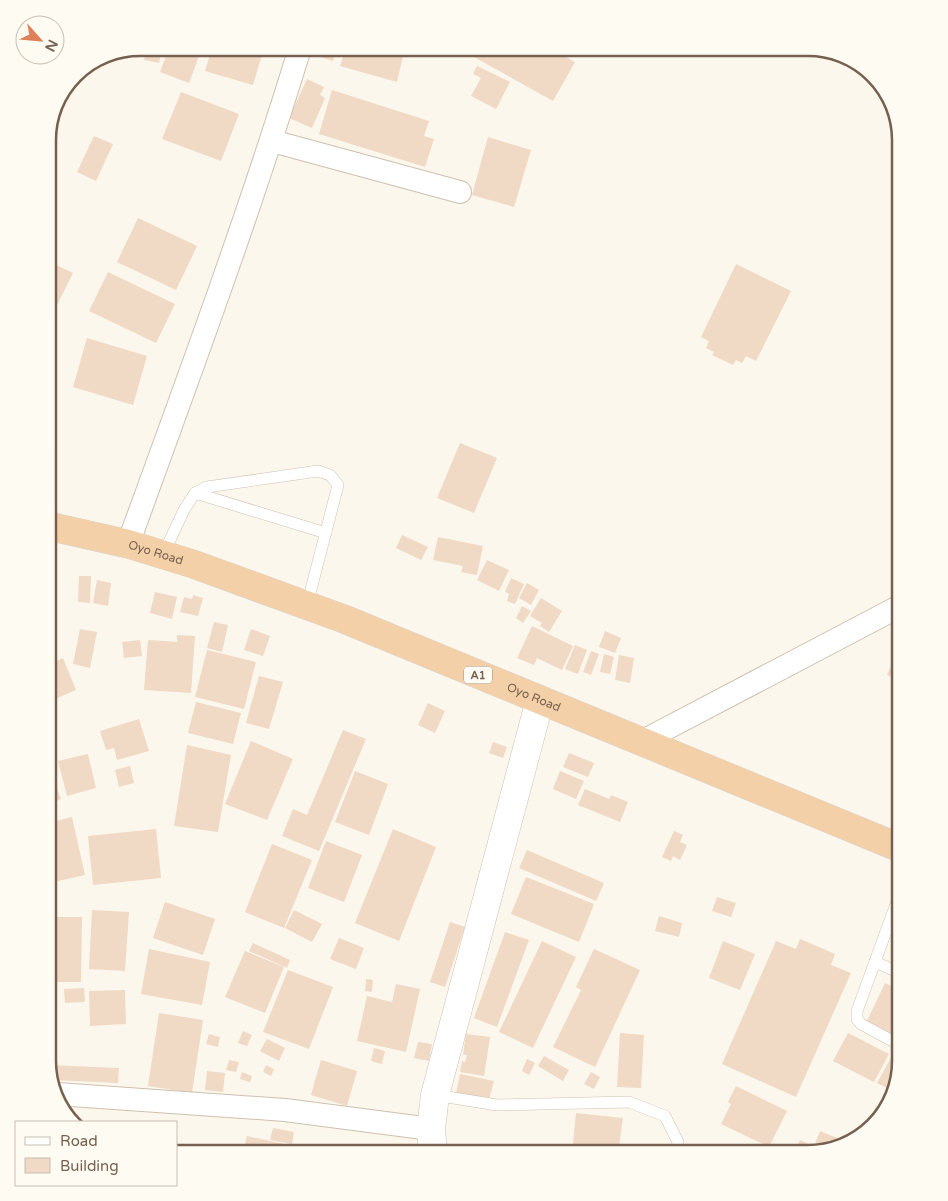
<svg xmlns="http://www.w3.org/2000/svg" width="948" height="1201" font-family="'Varela Round',sans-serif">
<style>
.building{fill:#f0d9c5}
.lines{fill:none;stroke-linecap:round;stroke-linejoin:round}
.service-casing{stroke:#cec0b1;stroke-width:12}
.minor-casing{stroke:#cec0b1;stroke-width:24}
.tertiary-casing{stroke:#cec0b1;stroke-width:29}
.trunk-casing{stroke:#d9d2ce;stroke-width:29}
.service{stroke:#fff;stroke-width:11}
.minor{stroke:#fff;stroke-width:22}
.tertiary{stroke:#fff;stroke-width:28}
.trunk{stroke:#f4d0a8;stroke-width:28}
.labels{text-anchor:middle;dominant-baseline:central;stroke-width:5;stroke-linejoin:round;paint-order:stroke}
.shield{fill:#fefbf3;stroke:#a08e80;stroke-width:1}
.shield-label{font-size:11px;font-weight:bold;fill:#77604f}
.street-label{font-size:12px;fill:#77604f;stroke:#fefbf3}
.rim{fill:none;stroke:#77604f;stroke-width:2.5}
</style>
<rect width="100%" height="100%" fill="#fcf7ec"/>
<g class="building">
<path d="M147,48l15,2 -3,13 -15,-3z"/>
<path d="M169,48h6l24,8 -10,27 -29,-11z"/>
<path d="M212,48h52l-11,37 -48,-14z"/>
<path d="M323,48h14l-4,13 -13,-4z"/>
<path d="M346,48h59l-8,34 -57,-16z"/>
<path d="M479,48h71l25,14 -22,39 -79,-44z"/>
<path d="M477,66l33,16 -14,27 -25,-13 10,-18 -8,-4z"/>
<path d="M307,79l17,8 -4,8 5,3 -13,30 -23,-10z"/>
<path d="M332,90l97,31 -5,15 10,3 -9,28 -106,-33z"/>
<path d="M181,92l58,22 -18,47 -59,-22z"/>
<path d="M94,136l19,8 -17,37 -19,-9z"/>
<path d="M488,137l43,13 -17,57 -42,-12z"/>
<path d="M138,218l59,28 -21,44 -59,-28z"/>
<path d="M54,264l19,9 -20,40 -5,-2v-34z"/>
<path d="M736,264l55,27 -35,70 -10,-5 -4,7 -6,-3 -3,5 -21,-10 2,-3 -8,-4 3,-7 -8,-4z"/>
<path d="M108,272l67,32 -19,39 -67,-32z"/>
<path d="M87,338l60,18 -14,49 -60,-18z"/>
<path d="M460,443l37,15 -23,55 -37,-15z"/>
<path d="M402,535l26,12 -7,13 -25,-12z"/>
<path d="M438,537l45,9 -6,29 -16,-3 2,-6 -30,-6z"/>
<path d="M487,560l22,10 -10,21 -22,-11z"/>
<path d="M79,576h12l-1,27 -12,-1z"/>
<path d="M511,578l13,6 -9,20 -8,-3 2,-7 -4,-2z"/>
<path d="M97,580l14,3 -3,23 -15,-3z"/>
<path d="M527,583l12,7 -8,15 -12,-7z"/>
<path d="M155,592l22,5 -5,22 -22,-6z"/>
<path d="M193,595l10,3 -5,18 -18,-4 4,-15 8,2z"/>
<path d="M541,598l21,13 -13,21 -9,-6 2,-3 -12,-7z"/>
<path d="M522,606l9,5 -8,12 -7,-5z"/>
<path d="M214,622l14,3 -6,27 -15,-4z"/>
<path d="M532,626l41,20 -11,24 -25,-12 -3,7 -17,-7z"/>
<path d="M80,629l17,3 -7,36 -17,-4z"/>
<path d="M251,629l19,7 -7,20 -19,-6z"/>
<path d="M605,631l16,7 -6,15 -16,-6z"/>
<path d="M177,635l18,1 -4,57 -47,-3 4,-50 29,2z"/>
<path d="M140,640l2,16 -18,2 -2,-16z"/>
<path d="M575,645l12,5 -9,24 -13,-5z"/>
<path d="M207,650l49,12 -12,47 -49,-12z"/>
<path d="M591,651l8,3 -8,21 -8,-3z"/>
<path d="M604,654l10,3 -4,17 -10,-2z"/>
<path d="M619,655l15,3 -4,25 -15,-3z"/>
<path d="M63,658l13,32 -28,12v-37z"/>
<path d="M893,662l7,3v16l-13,-6z"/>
<path d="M259,676l24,6 -14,47 -23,-6z"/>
<path d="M196,702l45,11 -8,31 -45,-11z"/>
<path d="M428,703l17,8 -10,22 -17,-8z"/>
<path d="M139,719l10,32 -32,9 -3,-12 -8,2 -6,-19z"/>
<path d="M343,730l23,9 -47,112 -37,-15 11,-27 14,6z"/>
<path d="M251,741l42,18 -26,61 -42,-16z"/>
<path d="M493,742l14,5 -4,11 -14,-5z"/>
<path d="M187,745l44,10 -13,77 -44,-6z"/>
<path d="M569,753l25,10 -6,14 -25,-10z"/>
<path d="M88,754l8,34 -29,8 -9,-35z"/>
<path d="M48,765l13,34 -13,6z"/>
<path d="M130,766l4,17 -15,4 -4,-17z"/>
<path d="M355,771l33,13 -19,51 -34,-13z"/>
<path d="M560,771l24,10 -8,18 -23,-10z"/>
<path d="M585,789l24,10 2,-4 17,7 -8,20 -42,-17z"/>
<path d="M72,817l13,58 -36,8 -1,-8v-52z"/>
<path d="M156,829l5,49 -68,7 -5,-49z"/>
<path d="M393,829l43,18 -37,94 -44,-18z"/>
<path d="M674,831l9,4 -3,7 7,3 -7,15 -7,-4 -2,5 -9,-4z"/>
<path d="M326,841l36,14 -18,47 -36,-14z"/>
<path d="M272,844l40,16 -28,68 -39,-16z"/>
<path d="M527,850l77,33 -8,18 -77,-33z"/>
<path d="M526,877l68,27 -15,38 -68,-28z"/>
<path d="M717,897l19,6 -5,14 -19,-6z"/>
<path d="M165,902l50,17 -12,36 -50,-17z"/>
<path d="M92,910l37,2 -4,59 -36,-2z"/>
<path d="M294,910l28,14 -10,18 -27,-14z"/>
<path d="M659,916l23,7 -3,14 -24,-6z"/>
<path d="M48,917h34l-1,65h-33z"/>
<path d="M450,922l15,5 -20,60 -15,-5z"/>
<path d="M505,932l24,8 -32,87 -23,-9z"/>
<path d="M339,938l25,10 -8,21 -26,-10z"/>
<path d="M800,939l35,15 -4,11 20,8 -55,124 -74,-33 54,-123 20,8z"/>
<path d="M542,941l34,16 -43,91 -34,-16z"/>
<path d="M723,941l32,13 -15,36 -31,-12z"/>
<path d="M253,943l37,17 -3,8 -38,-17z"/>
<path d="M149,949l61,13 -8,43 -61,-11z"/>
<path d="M594,949l46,21 -45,97 -42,-20 28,-57 -5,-3z"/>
<path d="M245,951l39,16 -19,46 -40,-16z"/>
<path d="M288,970l45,17 -24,62 -46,-17z"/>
<path d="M366,979l7,1 -1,12 -7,-1z"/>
<path d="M885,983l15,7v49l-34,-16z"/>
<path d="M396,984l24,5 -14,63 -49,-11 10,-45 25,6z"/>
<path d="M84,988l1,14 -20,1 -1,-14z"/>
<path d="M125,990l1,34 -36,2 -1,-35z"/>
<path d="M159,1013l44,7 -11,73 -44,-7z"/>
<path d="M243,1031l9,4 -5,11 -9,-3z"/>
<path d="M620,1033l24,2 -3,53 -24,-1z"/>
<path d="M848,1033l41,21 -15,28 -41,-21z"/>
<path d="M209,1034l11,3 -2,10 -12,-3z"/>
<path d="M466,1034l24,3 -6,39 -24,-4 2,-11 3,1 2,-7h-4z"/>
<path d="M267,1039l18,9 -6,13 -19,-10z"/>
<path d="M418,1042l14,2 -3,17 -15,-3z"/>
<path d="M374,1048l11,3 -3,13 -11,-3z"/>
<path d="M894,1052l6,4v5l-3,12 -8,16 -12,-6z"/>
<path d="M544,1056l25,14 -6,11 -25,-15z"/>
<path d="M527,1059l8,4 -6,12 -7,-4z"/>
<path d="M229,1060l10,2 -3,10 -10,-2z"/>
<path d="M321,1060l36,11 -10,35 -36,-11z"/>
<path d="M49,1065l70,3 -1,15 -65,-3z"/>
<path d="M266,1065l8,4 -3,7 -8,-4z"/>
<path d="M207,1071l18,2 -2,19 -18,-2z"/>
<path d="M242,1072l10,4 -2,6 -10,-3z"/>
<path d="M591,1072l9,5 -6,12 -10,-5z"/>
<path d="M460,1074l34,7 -5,19 -33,-7z"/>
<path d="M736,1086l51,25 -18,36 -48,-23 10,-20 -3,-2z"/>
<path d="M576,1113l47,5 -5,35h-46z"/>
<path d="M273,1128l21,4 -2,12 -22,-4z"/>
<path d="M820,1131l27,11 -35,10z"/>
<path d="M247,1136l46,10 -2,7h-48z"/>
<path d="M800,1140l13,6 -3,7h-16z"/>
</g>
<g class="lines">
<defs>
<g id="service">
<path d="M195,493l131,40"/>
<path d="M163,555l21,-45 11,-17 12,-6 111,-16 12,4 8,10 -31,120"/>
<path d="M875,962l25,11"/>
<path d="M900,1045l-39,-21 -4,-5v-8l43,-118"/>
<path d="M435,1095l62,10 132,-3 36,14 13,26 -1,11"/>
</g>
<g id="minor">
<path d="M272,141l188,51"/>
<path d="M128,544c60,-165 121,-329 172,-496"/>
<path d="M641,742l259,-136"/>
<path d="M57,1094l228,16 146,19"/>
</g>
<path id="tertiary" d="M433,1153l-2,-24 4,-34 105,-395"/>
<g id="trunk">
<path id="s1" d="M48,526l80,18 65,20 151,55 556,229"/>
</g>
</defs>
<use href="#service" class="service-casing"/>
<use href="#minor" class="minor-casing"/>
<use href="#tertiary" class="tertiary-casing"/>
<use href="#trunk" class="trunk-casing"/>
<use href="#service" class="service"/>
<use href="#minor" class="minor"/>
<use href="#tertiary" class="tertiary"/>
<use href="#trunk" class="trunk"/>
</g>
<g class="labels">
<rect class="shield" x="464" y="666.5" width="28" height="17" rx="4"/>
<g class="shield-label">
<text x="478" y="675">A1</text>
</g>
<g class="street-label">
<text stroke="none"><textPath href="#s1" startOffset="111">Oyo Road</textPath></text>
<text stroke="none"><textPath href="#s1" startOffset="516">Oyo Road</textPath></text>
</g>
</g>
<path d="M0 0H948V1201H0ZM140 56H808A84 84 0 0 1 892 140V1061A84 84 0 0 1 808 1145H140A84 84 0 0 1 56 1061V140A84 84 0 0 1 140 56Z" fill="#fefbf3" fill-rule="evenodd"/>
<path class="rim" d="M140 56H808A84 84 0 0 1 892 140V1061A84 84 0 0 1 808 1145H140A84 84 0 0 1 56 1061V140A84 84 0 0 1 140 56Z"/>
<rect x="15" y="1121" width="162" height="65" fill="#fefbf3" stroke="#c8bdb1"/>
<rect x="25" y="1137" width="25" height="8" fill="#ffffff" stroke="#c8bdb1"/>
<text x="60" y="1146" font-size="15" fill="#77604f">Road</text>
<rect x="25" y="1158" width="25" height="15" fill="#f0d9c5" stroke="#c8bdb1"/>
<text x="60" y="1171" font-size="15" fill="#77604f">Building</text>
<g transform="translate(40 40) rotate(117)"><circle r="24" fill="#fefbf3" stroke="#c8bdb1"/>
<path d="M0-4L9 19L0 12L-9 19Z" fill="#de8059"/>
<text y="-8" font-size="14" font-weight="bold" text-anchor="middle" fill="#77604f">N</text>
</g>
</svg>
